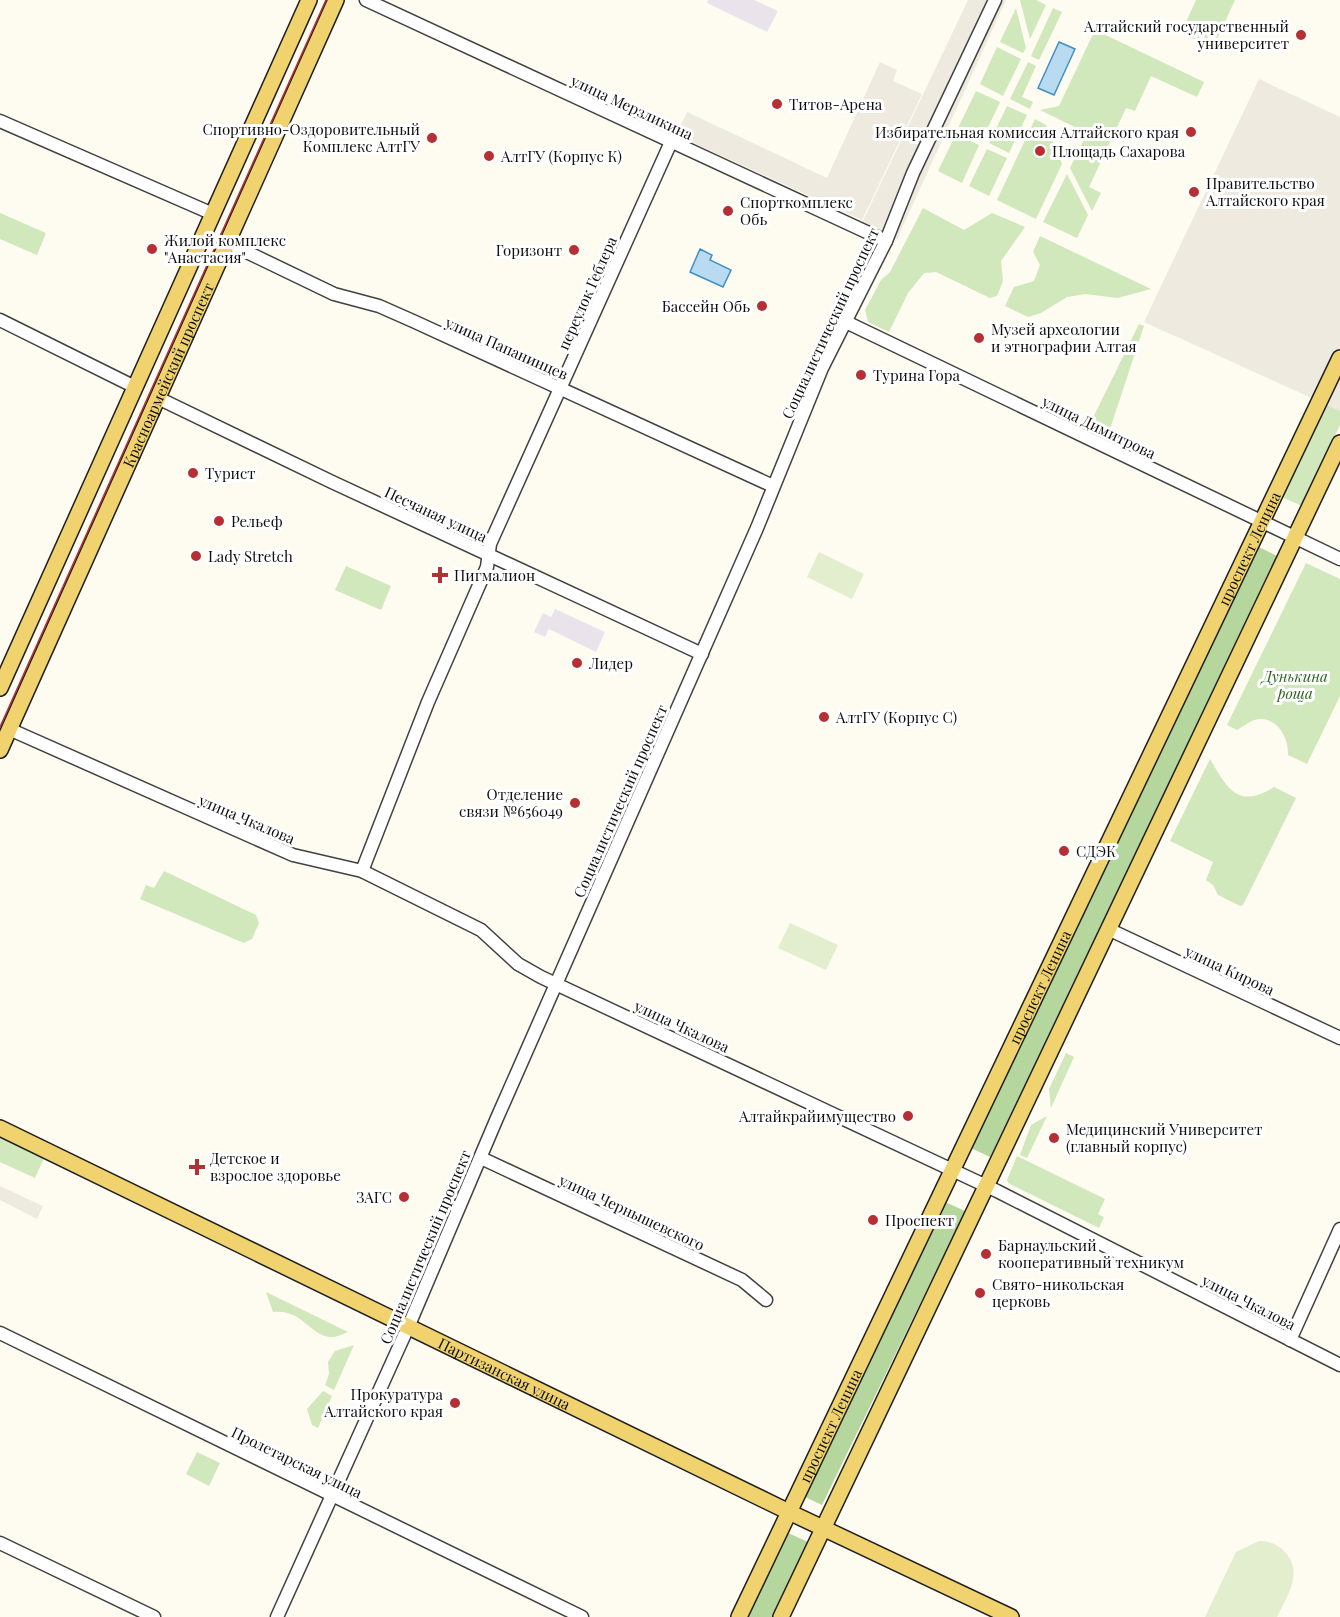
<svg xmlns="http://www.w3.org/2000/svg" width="1340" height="1617" font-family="'Playfair Display',serif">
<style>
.industrial{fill:#ebe3ec}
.green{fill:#d1e7bc}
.forest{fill:#b5d69c}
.pitch{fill:#e2eecd}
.plaza{fill:#eeeadf}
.water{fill:#b8dbf2;stroke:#438ec5;stroke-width:1.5}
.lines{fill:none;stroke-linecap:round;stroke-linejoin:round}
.minor-casing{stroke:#414141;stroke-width:15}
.major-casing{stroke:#1f1f1f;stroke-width:18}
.minor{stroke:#fff;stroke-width:12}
.major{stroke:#f0d36e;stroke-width:15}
.tram{stroke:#b62f32;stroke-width:1.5}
.poi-dot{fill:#b62f32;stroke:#fff;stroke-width:2}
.labels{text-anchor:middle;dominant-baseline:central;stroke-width:6;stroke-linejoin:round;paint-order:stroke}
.poi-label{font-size:15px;fill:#0e0e0e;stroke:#fff;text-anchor:start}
.street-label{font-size:15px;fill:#0e0e0e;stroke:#fff}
.park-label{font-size:15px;font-style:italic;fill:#2e6222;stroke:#fff}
</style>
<rect width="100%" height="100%" fill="#fefcf0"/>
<g class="industrial">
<path d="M708,0h46l24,11 -11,21 -60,-29z"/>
<path d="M555,609l50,23 -9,20 -47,-23 -4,8 -11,-5 9,-19 8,4z"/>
</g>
<g class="green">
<path d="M1020,0h16l10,5 -16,34z"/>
<path d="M1196,0h39l-22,48 -32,-15z"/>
<path d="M1016,8l10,40 -3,5 -23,-11z"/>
<path d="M1053,8l9,4 -23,48 -8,-4z"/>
<path d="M1095,30l109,52 -7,15 -46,-21 -16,35 -9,-3 -37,79 12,6 -9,18 -22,-43 17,-35 -47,-23 19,-4z"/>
<path d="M997,47l24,12 -18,37 -23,-12z"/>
<path d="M1028,62l8,4 -14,31 11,5 -3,7 -20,-10z"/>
<path d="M976,91l24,11 -18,38 -24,-12z"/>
<path d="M1007,106l20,9 -18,38 -20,-10z"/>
<path d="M1035,119l11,6 16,39 -26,55 -39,-19z"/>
<path d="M956,134l23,11 -17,38 -24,-12z"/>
<path d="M987,149l20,9 -18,38 -20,-10z"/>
<path d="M1067,174l21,41 -11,23 -34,-16z"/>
<path d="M923,208l41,22 28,-17 33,14 -24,34 2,20 -6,15 -7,2 -54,-26 -12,1 -16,20 -19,39 -21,-10 -3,-12 16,-30 9,-8z"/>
<path d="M0,213l46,20 -9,22 -37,-16z"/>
<path d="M1040,236l111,53 -33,9 -33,-4 -18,3 -26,16 -13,4 -23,-11 9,-19 20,-6 6,-16 -7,-13z"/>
<path d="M1139,324l5,2 -37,112 -20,-8z"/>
<path d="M1340,375v50l-38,81 -20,-9z"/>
<path d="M1306,563l34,16v117l-33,68 -19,-9c1,-18 -12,-41 -34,-35 -5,2 -12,7 -17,10l-10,-5z"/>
<path d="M346,566l45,20 -10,24 -46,-20z"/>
<path d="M1210,759c17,29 28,51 64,28l22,11 -53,107 -3,1 -22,-11 -5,-10 -7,-5 7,-18 -43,-21z"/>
<path d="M164,871l92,44 3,8 -7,16 -8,4 -104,-44 6,-14 8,3z"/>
<path d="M1066,1053l8,4 -23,51 -2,-19z"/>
<path d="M1047,1116l-20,42 -7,-3 11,-30z"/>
<path d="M0,1137l44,21 -9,20 -35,-16z"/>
<path d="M1017,1156l88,43 -7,15 6,3 -5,11 -91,-45 -1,-3z"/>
<path d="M266,1292l82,40c-5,2 -13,6 -18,5 -21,-2 -27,-28 -57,-25z"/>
<path d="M354,1345l-20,45 -9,-5 4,-11 -1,-12 7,-11z"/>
<path d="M323,1391l9,5 -14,32 -6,-3 -5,-16z"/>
<path d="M197,1452l23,11 -11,23 -23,-12z"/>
</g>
<g class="forest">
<path d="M1257,546l20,10 -287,601 -19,-9z"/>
<path d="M945,1202l20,9 -143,294 -19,-9z"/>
<path d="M786,1532l22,10 -35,75h-27z"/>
</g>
<g class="pitch">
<path d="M819,552l45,22 -12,25 -45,-22z"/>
<path d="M790,923l48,22 -12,25 -48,-22z"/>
<path d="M1259,1541c11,0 19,4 26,11 19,21 2,44 -8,65h-72l31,-65z"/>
</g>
<g class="plaza">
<path d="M968,0h38l-109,239 -35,-16z"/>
<path d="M880,62l17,8 -4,11 29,13 -60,126 -186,-85 11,-23 140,66z"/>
<path d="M1259,79l81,38v294l-196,-89z"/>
<path d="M0,1186l43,20 -6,13 -37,-19z"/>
</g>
<g class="water">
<path d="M1059,42l16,7 -21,46 -16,-7z"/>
<path d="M700,249l12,6 -2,5 21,10 -8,17 -33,-15z"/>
</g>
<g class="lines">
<defs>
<g id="minor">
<path d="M366,0l520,241"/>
<path d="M0,121l213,93"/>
<path d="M228,243l106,51 45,12 34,15 360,165"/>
<path d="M0,320l135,67"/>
<path d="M846,322l494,237"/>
<path d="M158,398l174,84 370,172"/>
<path d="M9,729l284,126 69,16 119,59 37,34 23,13 456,214 343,174"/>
<path d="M362,871l66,-169 59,-135 3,-23 181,-402"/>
<path d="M1108,929l232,109"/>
<path d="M481,1158l261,122 24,20"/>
<path d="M0,1333l582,284"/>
<path d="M1290,1340l50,-111"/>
<path d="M0,1543l154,74"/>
<path d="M277,1617l132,-292 88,-207 260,-590 65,-160 64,-127 27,-68 82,-173"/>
</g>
<g id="major">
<path d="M0,688l309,-688"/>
<path id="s1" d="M0,750l336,-750"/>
<path id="s2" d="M0,1128l789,384 222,105"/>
<path id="s3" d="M739,1617l601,-1259"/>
<path d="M781,1617l559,-1174"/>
</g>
</defs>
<use href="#minor" class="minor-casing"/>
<use href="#major" class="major-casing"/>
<use href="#minor" class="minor"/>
<use href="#major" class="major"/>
<path class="tram" d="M0,727l326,-727"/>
</g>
<g class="poi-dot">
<circle cx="1301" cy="35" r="6"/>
<circle cx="777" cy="104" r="6"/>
<circle cx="1191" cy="132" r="6"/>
<circle cx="432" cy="138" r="6"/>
<circle cx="1040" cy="151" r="6"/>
<circle cx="489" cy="156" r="6"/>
<circle cx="1194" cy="192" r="6"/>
<circle cx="728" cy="211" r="6"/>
<circle cx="152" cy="249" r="6"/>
<circle cx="574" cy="250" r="6"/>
<circle cx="762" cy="306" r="6"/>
<circle cx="979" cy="338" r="6"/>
<circle cx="861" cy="375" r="6"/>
<circle cx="193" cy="473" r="6"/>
<circle cx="219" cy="521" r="6"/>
<circle cx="196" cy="556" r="6"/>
<path d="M437 566h6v6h6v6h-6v6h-6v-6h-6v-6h6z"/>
<circle cx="577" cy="663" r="6"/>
<circle cx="824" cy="717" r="6"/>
<circle cx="575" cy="803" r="6"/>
<circle cx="1064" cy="851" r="6"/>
<circle cx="908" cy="1116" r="6"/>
<circle cx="1054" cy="1138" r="6"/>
<path d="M194 1158h6v6h6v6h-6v6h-6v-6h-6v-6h6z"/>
<circle cx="404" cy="1197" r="6"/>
<circle cx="873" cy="1220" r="6"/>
<circle cx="986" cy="1254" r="6"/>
<circle cx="980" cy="1293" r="6"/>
<circle cx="455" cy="1403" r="6"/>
</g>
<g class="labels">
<g class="poi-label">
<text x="1289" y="26" text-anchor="end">Алтайский государственный<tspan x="1289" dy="17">университет</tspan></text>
<text x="789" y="104">Титов-Арена</text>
<text x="420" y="129" text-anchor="end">Спортивно-Оздоровительный<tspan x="420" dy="17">Комплекс АлтГУ</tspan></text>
<text x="1179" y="132" text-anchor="end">Избирательная комиссия Алтайского края</text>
<text x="1052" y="151">Площадь Сахарова</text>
<text x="501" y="156">АлтГУ (Корпус К)</text>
<text x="1206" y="183">Правительство<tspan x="1206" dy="17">Алтайского края</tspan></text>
<text x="740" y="202">Спорткомплекс<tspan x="740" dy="17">Обь</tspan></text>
<text x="164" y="240">Жилой комплекс<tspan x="164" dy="17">"Анастасия"</tspan></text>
<text x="562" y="250" text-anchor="end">Горизонт</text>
<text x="750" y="306" text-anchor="end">Бассейн Обь</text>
<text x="991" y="329">Музей археологии<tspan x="991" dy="17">и этнографии Алтая</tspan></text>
<text x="873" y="375">Турина Гора</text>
<text x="205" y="473">Турист</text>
<text x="231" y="521">Рельеф</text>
<text x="208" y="556">Lady Stretch</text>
<text x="454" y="575">Пигмалион</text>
<text x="589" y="663">Лидер</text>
<text x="836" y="717">АлтГУ (Корпус С)</text>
<text x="563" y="794" text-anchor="end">Отделение<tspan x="563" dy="17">связи №656049</tspan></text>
<text x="1076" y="851">СДЭК</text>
<text x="896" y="1116" text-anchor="end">Алтайкрайимущество</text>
<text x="1066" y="1129">Медицинский Университет<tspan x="1066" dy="17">(главный корпус)</tspan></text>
<text x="210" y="1158">Детское и<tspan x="210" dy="17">взрослое здоровье</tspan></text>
<text x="392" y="1197" text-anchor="end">ЗАГС</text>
<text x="885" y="1220">Проспект</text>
<text x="998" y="1245">Барнаульский<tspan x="998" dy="17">кооперативный техникум</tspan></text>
<text x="992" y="1284">Свято-никольская<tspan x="992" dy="17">церковь</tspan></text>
<text x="443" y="1394" text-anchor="end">Прокуратура<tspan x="443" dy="17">Алтайского края</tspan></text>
</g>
<g class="street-label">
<text transform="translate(632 107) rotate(25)">улица Мерзликина</text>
<text transform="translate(587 293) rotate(-66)">переулок Геблера</text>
<text transform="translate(830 323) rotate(-65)">Социалистический проспект</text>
<text transform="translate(507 348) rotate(24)">улица Папанинцев</text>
<text stroke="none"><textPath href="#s1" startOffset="411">Красноармейский проспект</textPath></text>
<text transform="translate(1099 427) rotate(26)">улица Димитрова</text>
<text transform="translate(436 514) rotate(25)">Песчаная улица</text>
<text stroke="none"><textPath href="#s3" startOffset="1184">проспект Ленина</textPath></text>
<text transform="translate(620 801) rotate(-66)">Социалистический проспект</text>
<text transform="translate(247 819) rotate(23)">улица Чкалова</text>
<text transform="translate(1230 970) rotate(25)">улица Кирова</text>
<text stroke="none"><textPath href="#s3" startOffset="698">проспект Ленина</textPath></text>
<text transform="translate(682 1026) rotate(25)">улица Чкалова</text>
<text transform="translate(632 1212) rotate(25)">улица Чернышевского</text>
<text transform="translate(425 1247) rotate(-67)">Социалистический проспект</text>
<text transform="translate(1249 1302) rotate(27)">улица Чкалова</text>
<text stroke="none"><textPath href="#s2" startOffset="561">Партизанская улица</textPath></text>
<text stroke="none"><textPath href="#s3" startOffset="212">проспект Ленина</textPath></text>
<text transform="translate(297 1462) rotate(26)">Пролетарская улица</text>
</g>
<g class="park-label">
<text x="1295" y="676">Дунькина<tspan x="1295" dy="17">роща</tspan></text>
</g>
</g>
</svg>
